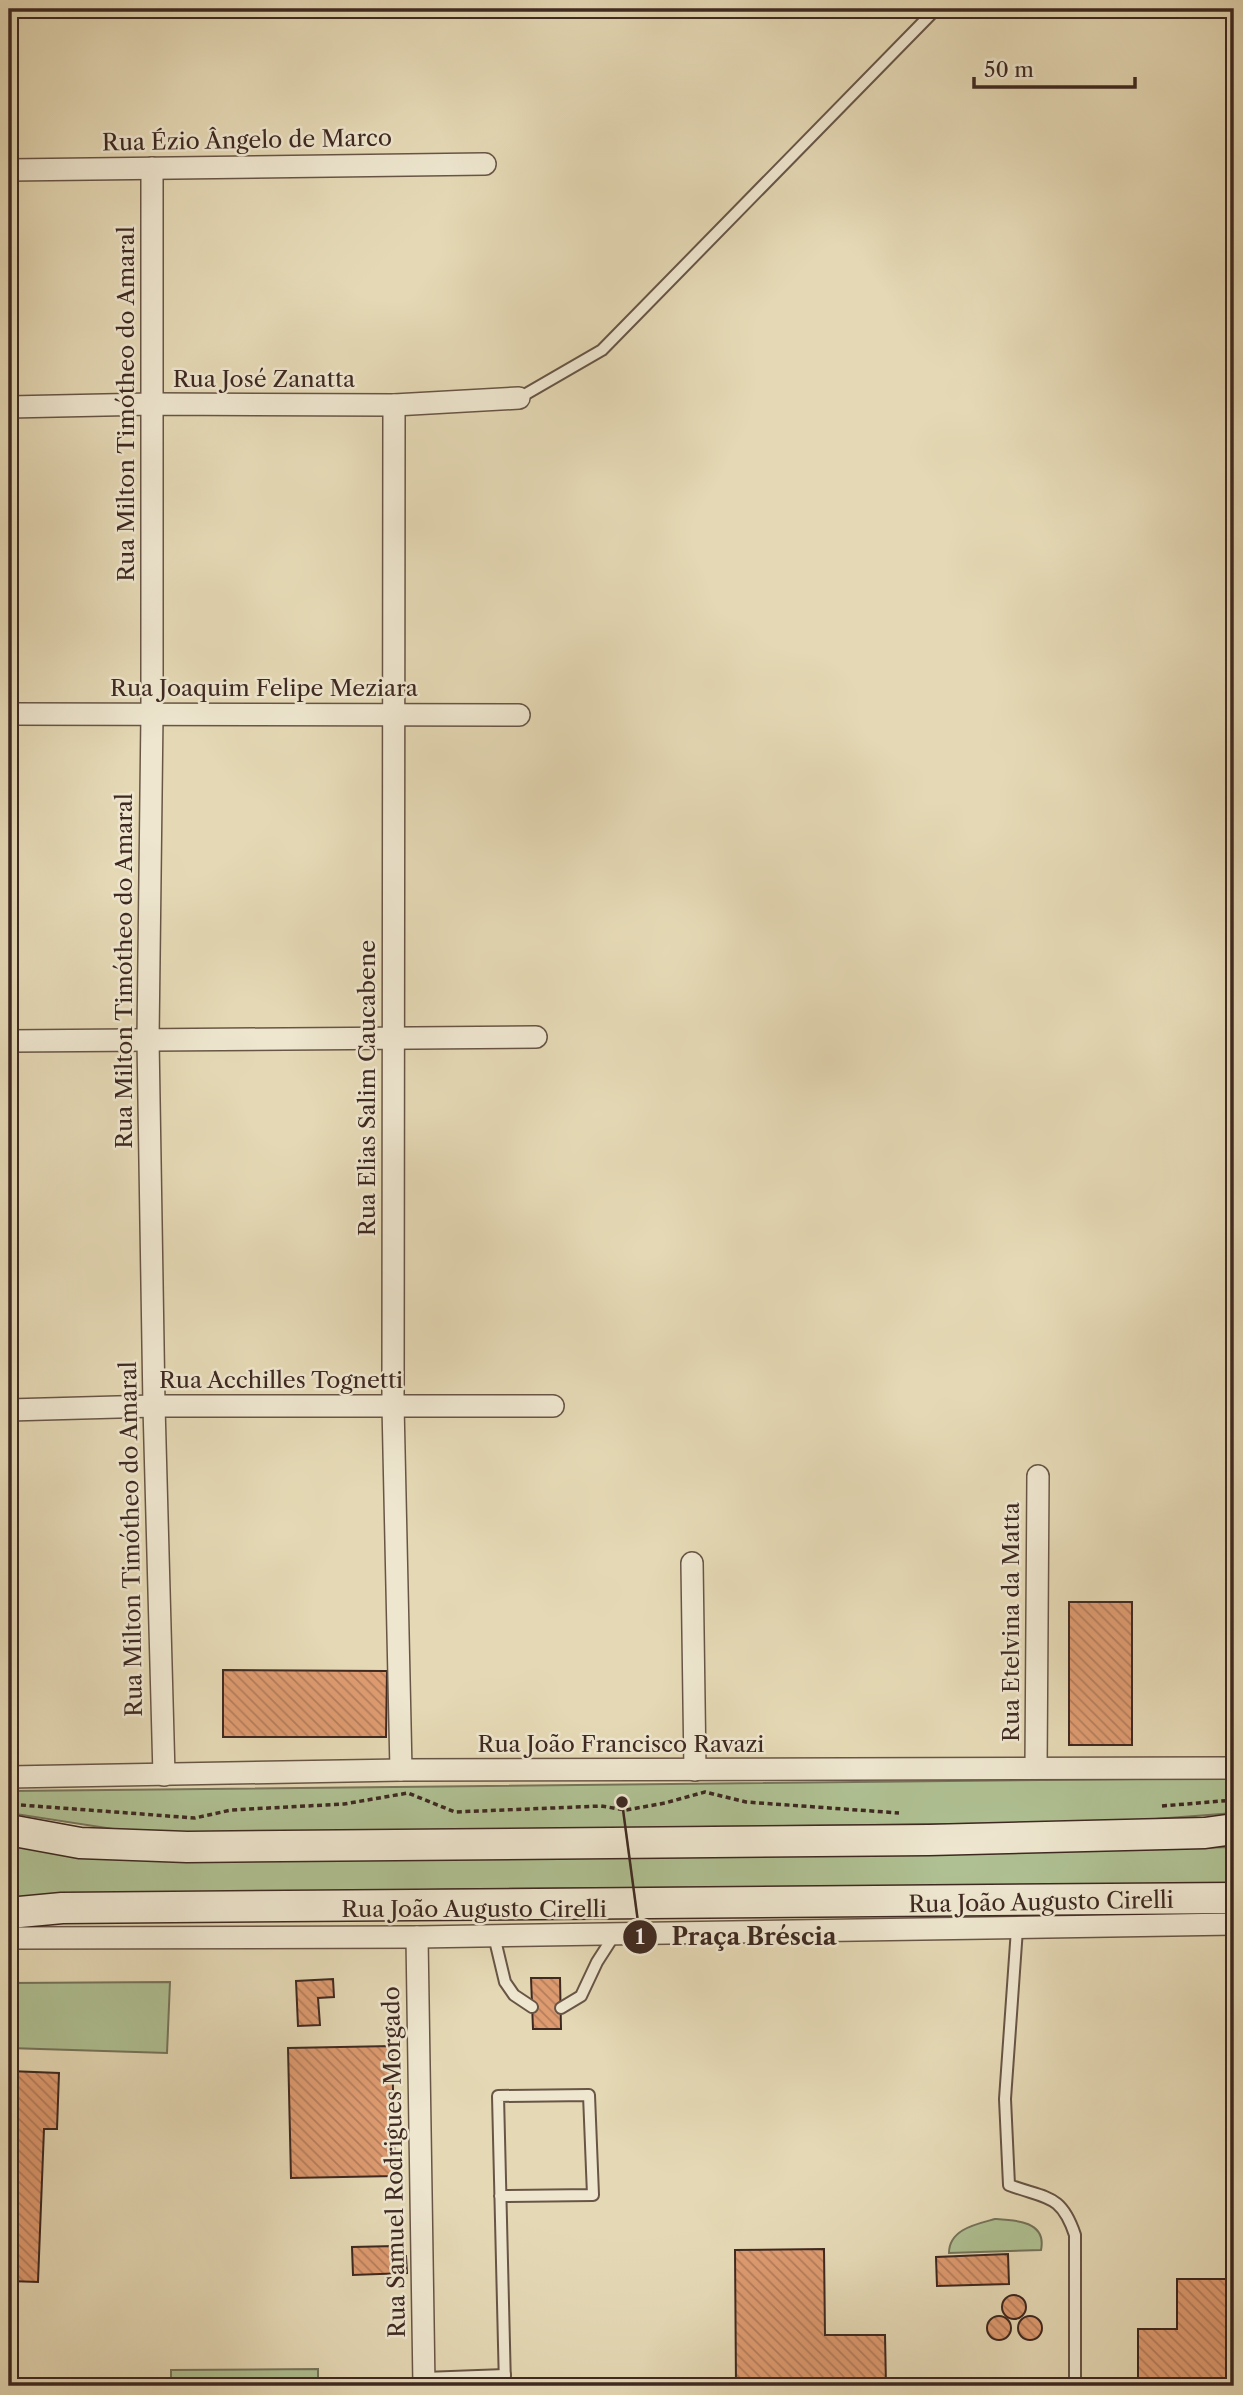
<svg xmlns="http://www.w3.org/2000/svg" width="1243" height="2395" font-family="'Libre Caslon Text',serif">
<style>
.green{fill:#afc092;stroke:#76745a;stroke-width:2}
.building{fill:url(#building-back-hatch);stroke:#3e2921;stroke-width:2}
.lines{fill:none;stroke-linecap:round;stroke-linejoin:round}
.service-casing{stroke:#685546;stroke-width:14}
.minor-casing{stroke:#685546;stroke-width:24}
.secondary-casing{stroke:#3e2921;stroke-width:33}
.path{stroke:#3e2921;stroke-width:3.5;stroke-dasharray:5 3.5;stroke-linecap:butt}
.service{stroke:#eee6cf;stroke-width:10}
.minor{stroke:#eee6cf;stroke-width:21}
.secondary{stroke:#eee6cf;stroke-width:30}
.labels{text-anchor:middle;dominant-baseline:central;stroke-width:5;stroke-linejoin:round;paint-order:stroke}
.street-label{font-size:23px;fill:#3e2921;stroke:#eee6cf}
.leader{fill:none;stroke:#3e2921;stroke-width:2.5}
.callout-dot{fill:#3e2921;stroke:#eee6cf;stroke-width:2.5}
.mark-label{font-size:21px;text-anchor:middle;font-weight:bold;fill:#fff}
.callout-label{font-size:24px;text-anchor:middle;font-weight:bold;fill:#3e2921;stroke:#eee6cf;stroke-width:5;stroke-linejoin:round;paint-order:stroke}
</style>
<defs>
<pattern id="building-back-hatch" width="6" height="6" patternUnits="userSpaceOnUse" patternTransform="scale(1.75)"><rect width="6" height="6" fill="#de9b70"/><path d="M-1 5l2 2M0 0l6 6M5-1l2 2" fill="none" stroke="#b57e5c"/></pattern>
</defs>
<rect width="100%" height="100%" fill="#e5d9b5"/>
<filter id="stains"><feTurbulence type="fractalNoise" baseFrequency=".00286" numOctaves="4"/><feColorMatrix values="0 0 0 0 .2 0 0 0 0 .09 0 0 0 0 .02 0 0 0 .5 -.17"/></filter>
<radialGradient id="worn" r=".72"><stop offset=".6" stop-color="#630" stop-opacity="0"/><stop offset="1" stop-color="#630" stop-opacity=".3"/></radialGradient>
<g class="green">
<path d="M1234,1778v35l-118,9 -932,11 -71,-4 -104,-16v-22z"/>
<path d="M9,1840l182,19 708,-4 335,-8v40l-183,-2 -590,4 -452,12z"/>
<path d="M170,1982l-3,71 -158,-5v-65z"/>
<path d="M995,2219c20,1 52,2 46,31l-92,3c0,-24 28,-29 46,-34z"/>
<path d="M318,2369v17h-147v-16z"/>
</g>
<g class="building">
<rect x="1069" y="1602" width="63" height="143"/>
<path d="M223,1670l164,1 -1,66h-163z"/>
<path d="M531,1978h29l1,51h-28z"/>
<path d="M333,1979l1,18 -16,1 2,27 -22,1 -2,-45z"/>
<path d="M392,2046l3,130 -104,2 -3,-130z"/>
<path d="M9,2071l50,2 -2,56h-13l-6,153 -29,-1z"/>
<path d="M395,2246v10h11l1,17 -54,2 -1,-28z"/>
<path d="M824,2249l1,86h60l1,50 -150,1 -1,-136z"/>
<path d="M1008,2254l1,30 -72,2 -1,-29z"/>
<path d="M1177,2279h57v107h-96v-57h39z"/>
<circle cx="1014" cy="2307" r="12"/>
<circle cx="999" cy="2328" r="12"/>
<circle cx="1030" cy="2328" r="12"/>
</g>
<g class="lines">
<defs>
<g id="service">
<path d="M519,398l83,-48 334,-341"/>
<path d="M1017,1929l-12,170 4,86c37,14 52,8 66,50v151"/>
<path d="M494,1936l11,46 9,13 18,12"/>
<path d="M561,2008l20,-12 16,-34 18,-28"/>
<path d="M500,2196l93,-1 -4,-100 -91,1 7,290"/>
<path d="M424,2378l81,-3"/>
</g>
<g id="minor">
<path d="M152,168v546l-4,325 6,367 10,369"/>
<path d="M9,170l476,-6"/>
<path d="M394,405l-1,1000 8,365"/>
<path d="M9,407l143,-3 242,1 125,-7"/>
<path d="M9,714l510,1"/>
<path d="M9,1041l527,-4"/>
<path d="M9,1410l145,-4h399"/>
<path d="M692,1563l3,207"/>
<path d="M1036,1768l2,-292"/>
<path d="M9,1777l392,-7 833,-2"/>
<path d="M417,1937l7,449"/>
<path d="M9,1938l408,-1 817,-13"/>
</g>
<g id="secondary">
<path d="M9,1830l71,13 107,4 742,-7 276,-7 29,-4"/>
<path d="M9,1913l53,-5 1172,-10"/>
</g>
</defs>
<use href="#service" class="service-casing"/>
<use href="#minor" class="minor-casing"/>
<use href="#secondary" class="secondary-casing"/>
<g class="path">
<path d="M21,1805l174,13 36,-8 113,-6 64,-11 47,19 146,-6 25,4 39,-7 40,-11 41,10 153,11"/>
<path d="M1162,1806l72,-6"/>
</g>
<use href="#service" class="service"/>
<use href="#minor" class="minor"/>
<use href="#secondary" class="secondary"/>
</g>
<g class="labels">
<g class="street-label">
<text transform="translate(247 140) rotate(-1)">Rua Ézio Ângelo de Marco</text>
<text x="264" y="379">Rua José Zanatta</text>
<text transform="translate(126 404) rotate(-90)">Rua Milton Timótheo do Amaral</text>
<text x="264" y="688">Rua Joaquim Felipe Meziara</text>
<text transform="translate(124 971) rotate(-90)">Rua Milton Timótheo do Amaral</text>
<text transform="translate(367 1088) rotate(-90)">Rua Elias Salim Caucabene</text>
<text x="281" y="1380">Rua Acchilles Tognetti</text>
<text transform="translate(131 1539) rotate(-91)">Rua Milton Timótheo do Amaral</text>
<text transform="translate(1011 1622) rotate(-90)">Rua Etelvina da Matta</text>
<text x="621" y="1744">Rua João Francisco Ravazi</text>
<text transform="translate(1041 1902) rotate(-1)">Rua João Augusto Cirelli</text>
<text x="474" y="1909">Rua João Augusto Cirelli</text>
<text transform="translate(394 2162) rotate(-91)">Rua Samuel Rodrigues Morgado</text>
</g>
</g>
<path class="leader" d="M622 1802L640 1937"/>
<g class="callout-dot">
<circle cx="622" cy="1802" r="7"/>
<circle cx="640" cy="1937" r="18"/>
</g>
<g class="mark-label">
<text x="640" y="1944">1</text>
</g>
<g class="callout-label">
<text x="754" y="1945">Praça Bréscia</text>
</g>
<rect width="1243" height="2395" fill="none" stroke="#e5d9b5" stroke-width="35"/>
<rect x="10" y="10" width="1222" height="2374" fill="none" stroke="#3e2921" stroke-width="3.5"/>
<rect x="18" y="18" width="1208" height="2360" fill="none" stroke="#3e2921" stroke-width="2"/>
<path d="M974 77v10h161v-10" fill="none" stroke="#3e2921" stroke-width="3.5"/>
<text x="984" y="77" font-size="21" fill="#3e2921" stroke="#eee6cf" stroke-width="5" paint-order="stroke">50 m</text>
<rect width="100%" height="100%" filter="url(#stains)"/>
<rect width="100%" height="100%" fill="url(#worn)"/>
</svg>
